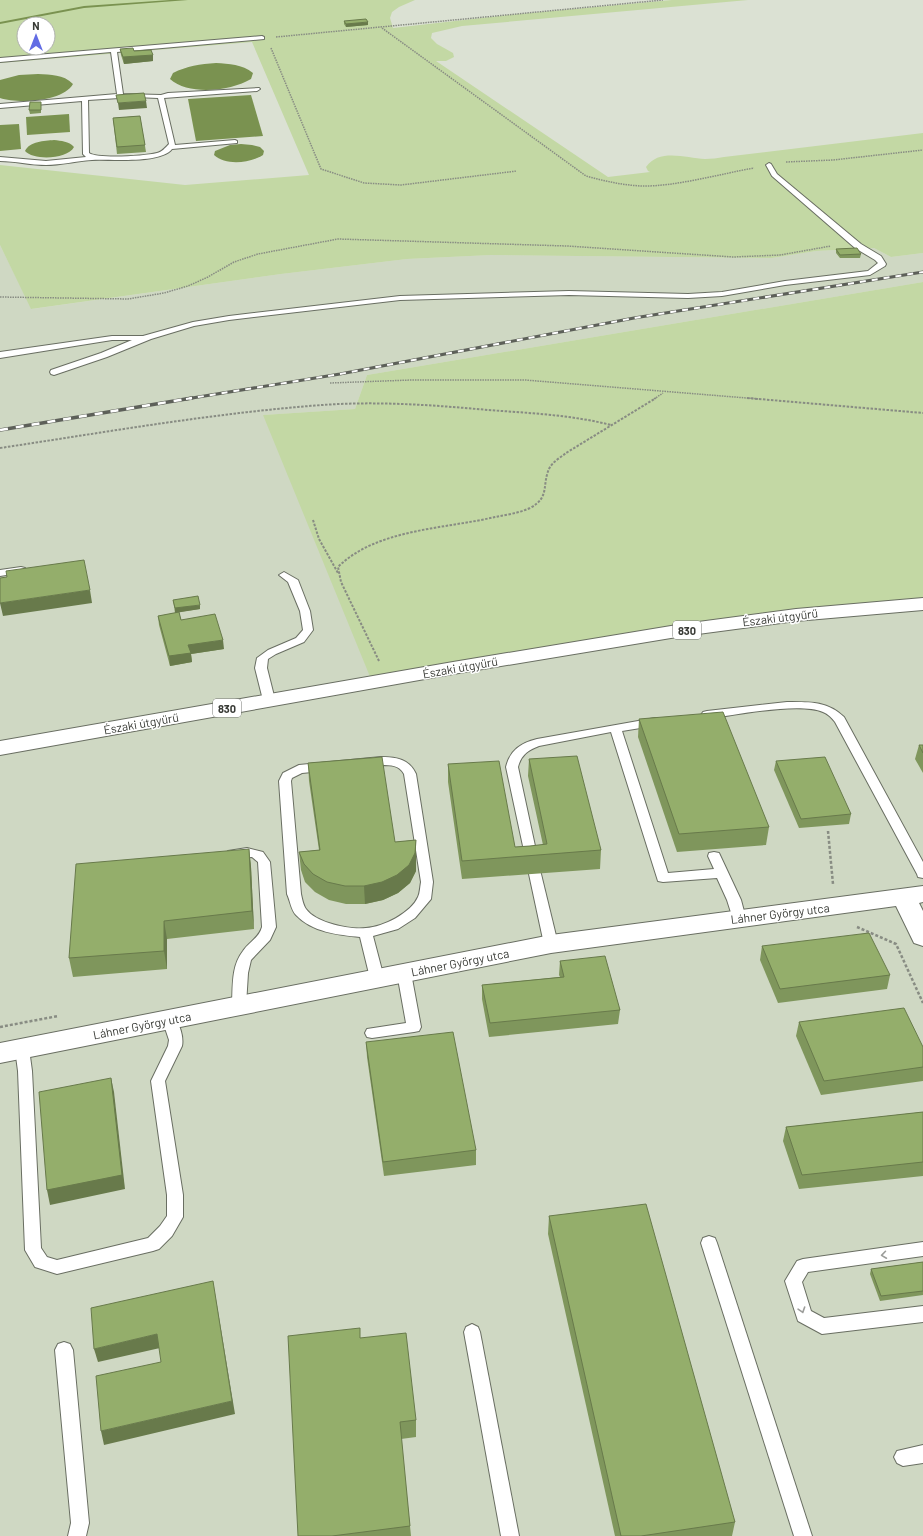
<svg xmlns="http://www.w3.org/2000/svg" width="923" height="1536" font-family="Barlow,sans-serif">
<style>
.built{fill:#cfd8c3}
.green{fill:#c3d8a4;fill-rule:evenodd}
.water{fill:#7a9250}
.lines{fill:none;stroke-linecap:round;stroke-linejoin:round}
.stream{fill:#7a9250;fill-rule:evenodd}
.service-casing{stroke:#696e62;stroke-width:2}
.minor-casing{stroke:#696e62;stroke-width:2}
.primary-casing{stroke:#696e62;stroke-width:2}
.path-far2{stroke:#888c83;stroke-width:1.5;stroke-dasharray:1.5 1;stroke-linecap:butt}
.path-far1{stroke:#888c83;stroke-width:2;stroke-dasharray:2.5 1.5;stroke-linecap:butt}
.path{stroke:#888c83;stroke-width:2.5;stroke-dasharray:3 2;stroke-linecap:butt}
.service{fill:#fff;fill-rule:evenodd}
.minor{fill:#fff;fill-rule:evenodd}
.primary{fill:#fff;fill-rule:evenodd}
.rail-far1-casing{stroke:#5d6059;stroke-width:3}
.rail-casing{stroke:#5d6059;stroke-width:3.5}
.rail-far1{stroke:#fff;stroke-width:2;stroke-dasharray:6;stroke-linecap:butt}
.rail{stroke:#fff;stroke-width:2.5;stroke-dasharray:8;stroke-linecap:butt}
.wall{fill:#7f965c}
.shaded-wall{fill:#687a4b}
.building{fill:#94ae6b;stroke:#687a4b}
.oneway{stroke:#9c9d9a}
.labels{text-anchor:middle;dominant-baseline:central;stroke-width:3;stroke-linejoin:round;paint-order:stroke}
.shield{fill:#fff;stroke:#747672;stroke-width:1}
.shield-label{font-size:11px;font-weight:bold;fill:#393b36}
.street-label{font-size:12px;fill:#393b36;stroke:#fff}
</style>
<rect width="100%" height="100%" fill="#dbe1d3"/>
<path class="built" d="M0,245l32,64 249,-35 126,-15 84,-4 281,3 44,-7 58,-3 17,9 32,-4v29l-556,93 -12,34 -92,6 419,217 241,-26v930h-923z"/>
<g class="green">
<path d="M0,0h415l-16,7 -7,5 -2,6 3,10 115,-13 164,-15h76l-286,26 -30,7 -1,5 6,6 16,9 1,4 -8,4h-10l172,116 42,-5 -2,-1 -2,-4c13,-19 40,-9 59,-8 6,0 13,-1 19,-2l199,-24v120l-32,4 -17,-9 -58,3 -44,7 -281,-3 -84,4 -126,15 -250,35 -31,-64v-80l185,20 124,-10 -57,-133 -252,21zM24,24h24v24h-24z"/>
<path d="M923,282v324l-126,10 -424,68 -110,-269 92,-6 12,-34z"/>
</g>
<g class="water">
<path d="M216,63c13,1 26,1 37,10l-2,6c-20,12 -62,17 -81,0l3,-6c14,-7 27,-9 43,-10z"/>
<path d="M38,74c13,1 25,0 35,10 -10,18 -55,20 -73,14v-18l19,-5z"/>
<path d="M251,95l12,41 -67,5 -8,-42z"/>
<path d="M69,114l1,18 -43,3 -1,-18z"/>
<path d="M19,124l2,25 -21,2v-26z"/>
<path d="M54,140c7,1 15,1 20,7 -6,12 -40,14 -49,4 5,-10 19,-10 29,-11z"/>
<path d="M241,144l11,1 8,2 4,4 -1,4c-13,8 -37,11 -49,0l1,-4 15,-6z"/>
</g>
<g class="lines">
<path class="stream" d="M170,0h18l-104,8 -84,16v-2l84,-16z"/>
<defs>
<g id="service">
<path d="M262,36l2,1v2l-147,13 6,42 38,1 7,-2 91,-5 1,1 -3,2 -93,7 11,47 60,-5 2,1v2l-65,6c-11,15 -62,10 -80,11 -16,1 -31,5 -46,5 -16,0 -31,-4 -46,-4v-4l46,4 40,-4 -3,-3 -1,-53 -82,7v-4l117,-10 -6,-42 -111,10v-4zM135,97l23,1 11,46c-4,4 -7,8 -12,9 -12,3 -59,6 -68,0l-1,-53z"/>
<path d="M769,163l2,1 6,10 84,70 20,12 5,8 -1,2 -15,9 -85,10 -63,11 -34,2 -119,-3 -169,5 -171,20 -35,6 -43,13 -44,18 -53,18 -3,-1 -1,-2 1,-2 50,-17 31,-13h-20l-112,18v-6l112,-16h31l50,-14 36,-6 171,-20 169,-5 119,3 34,-2 63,-11 83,-10 10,-8 -3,-3 -20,-12 -83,-72 -6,-11z"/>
<path d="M21,567l4,1 1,2 -1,2 -25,4v-6z"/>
<path d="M284,572l14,8 12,31 3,19 -9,12 -28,12 -8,5 -1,9 8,32 -2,2h-8l-2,-2 -8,-32 2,-10 11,-8 28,-12 7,-8 -3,-19 -12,-29 -9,-7z"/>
<path d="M787,702c23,0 40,-1 57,15l79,145v16l-5,-1 -1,-3 -82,-152c-3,-4 -7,-8 -12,-10 -24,-10 -88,3 -116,7l-4,-1 -2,-3 2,-3 4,-1z"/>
<path d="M655,718l4,1 2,3 -2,3 -37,6 46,142 46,-4 -6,-13 1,-3 5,-1 5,1 22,47 5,19 -2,3 -5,2 -5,-2 -7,-22 -10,-22 -54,4 -5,-1 -47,-149 -72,14c-11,4 -18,9 -21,21l20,93 -1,3 -5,1 -5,-1 -1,-3 -20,-93c4,-17 15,-24 31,-28z"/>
<path d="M381,757c16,0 28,2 35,17l17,108 -2,17 -16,19 -17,11 -25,7 11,42 -2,4 -5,1 -5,-1 -2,-4 -10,-41c-22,-2 -48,-5 -64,-22 -5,-5 -6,-15 -9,-21l-8,-113 4,-8 16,-8zM381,765c10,0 18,0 23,9l17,108c-1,5 -1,11 -3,15 -7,16 -35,30 -52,31 -16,2 -50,-5 -60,-19 -3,-4 -4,-11 -5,-15l-10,-113 1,-3 10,-5z"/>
<path d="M247,848l16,4 7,10 6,65 -6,13 -19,20 -3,13 -2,32 -2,4 -5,1 -5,-1 -2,-4c1,-18 -1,-39 11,-54 6,-9 16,-13 19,-24l-4,-65 -6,-5 -19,1 -5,-1 -1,-3 1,-3z"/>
<path d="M535,870l5,1 1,3 17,70 -2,3 -5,2 -5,-2 -2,-3 -15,-70 1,-3z"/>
<path d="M404,968l5,1 2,4 10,54 -2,4 -5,1 -42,6 -5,-1 -2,-4 2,-4 39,-6 -9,-50 2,-4z"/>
<path d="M169,1014l5,1c5,9 10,21 8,31l-17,35 18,114v22l-11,19 -13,13 -6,2 -96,23 -22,-7 -10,-17 -7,-179 -3,-22 2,-4 5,-2 5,2 2,4 3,22 9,177 6,9 10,3 91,-22 12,-12 7,-10v-21l-16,-114 17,-35 1,-6 -7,-21 2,-4z"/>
<path d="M709,1236l6,2 2,5 95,293h-18l-93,-293 2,-5z"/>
<path d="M923,1242v14l-115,16 -6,10 9,29 13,7 99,-12v16l-101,12 -24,-13 -13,-40 12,-20 6,-2z"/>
<path d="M472,1324l6,3 2,5 39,204h-18l-37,-204 2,-5z"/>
<path d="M64,1342l6,2 3,6 16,173 -3,13h-18l3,-13 -16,-173 3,-6z"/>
<path d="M923,1445v18l-20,3 -6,-3 -3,-6 3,-6z"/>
</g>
<path id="minor" d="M923,886v16l-4,1 4,8v35l-9,-3 -18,-37 -345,47 -551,110v-20l551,-108z"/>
<path id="primary" d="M923,598v12l-127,11 -113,15 -230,38 -453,81v-14l453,-79 230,-38 113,-15z"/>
</defs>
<use href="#service" class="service-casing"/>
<use href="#minor" class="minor-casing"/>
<use href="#primary" class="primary-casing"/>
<g class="path-far2">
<path d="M382,28l204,148c18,5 36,9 55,10 33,1 79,-12 113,-18"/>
<path d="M276,37l387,-37"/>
<path d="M271,48l50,121 43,14 37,2 116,-14"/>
<path d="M786,162l47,-2 90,-10"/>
<path d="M0,297l128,2 36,-6 24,-7 20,-9 26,-15 24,-8 80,-15 229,7 166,11 47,-2 51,-9"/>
<path d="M330,383l81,-3h114l234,19"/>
<path d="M654,399l9,-6"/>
</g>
<g class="path-far1">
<path d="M747,398l176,15"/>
<path d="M0,448c107,-16 214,-35 322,-43 55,-4 111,0 166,5 41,3 84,5 123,15"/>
<path d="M313,520l6,19 19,34"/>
<path d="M379,661l-38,-79 -3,-15c38,-38 106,-38 157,-50 11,-2 24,-4 35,-9 21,-11 11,-24 20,-41 4,-6 11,-10 16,-14l90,-55"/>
</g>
<g class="path">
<path d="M828,831l5,53"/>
<path d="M857,927l39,17 27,59"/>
<path d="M0,1027l58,-11"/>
</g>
<use href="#service" class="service"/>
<use href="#minor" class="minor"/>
<use href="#primary" class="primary"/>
<defs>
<path id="rail-far1" d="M186,399l154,-25 294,-56 289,-46"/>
<path id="rail" d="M0,430l192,-32"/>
</defs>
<use href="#rail-far1" class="rail-far1-casing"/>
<use href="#rail" class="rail-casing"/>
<use href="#rail-far1" class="rail-far1"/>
<use href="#rail" class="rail"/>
</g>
<g class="wall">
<path d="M344,21l24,4 -22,2 -2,-3z"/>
<path d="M120,49l14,2 19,4v6l-29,3 -3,-9z"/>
<path d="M41,102v11l-11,1 -1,-4z"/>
<path d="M140,116l6,36 -29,2 -4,-36z"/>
<path d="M836,249l25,5 -1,4h-20l-4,-5z"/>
<path d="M173,600l27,9 -21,3 2,8 43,29 -33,5 1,8 -22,4 -11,-41 -1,-9 17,-3z"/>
<path d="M639,719l130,108 -3,18 -89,7 -39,-115z"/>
<path d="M919,745h4v28l-8,-14z"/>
<path d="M529,759l72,91 -1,19 -138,10 -14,-97v-18l67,83 28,-2 -15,-69z"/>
<path d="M776,761l75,53 -2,10 -50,4 -25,-58z"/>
<path d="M308,763l87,79 21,-2v31l-6,12 -12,10 -15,7 -18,4h-19l-17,-4 -14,-8 -10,-10 -4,-12 -2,-18 20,-2 -10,-69z"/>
<path d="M249,849l2,18 3,62 -87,10v30l-94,8 -4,-19z"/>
<path d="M762,946l128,29 -3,14 -109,14 -18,-43z"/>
<path d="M560,961l60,49 -2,14 -129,13 -7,-38v-14l78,-8 -1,-2z"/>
<path d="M799,1022l124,25v34l-102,14 -25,-59z"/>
<path d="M366,1042l110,108v15l-92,11 -17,-119z"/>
<path d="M923,1112v64l-124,13 -16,-48 3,-14z"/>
<path d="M549,1216l186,306 -3,14h-117l-67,-302z"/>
<path d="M923,1262v33l-43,6 -10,-27 1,-5z"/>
<path d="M360,1338l56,82v17l-15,2 9,87 1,10h-113z"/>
</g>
<g class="shaded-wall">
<path d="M368,22v3l-22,2v-3z"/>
<path d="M153,55v6l-29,3 -1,-7z"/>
<path d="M146,101l1,7 -28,2 -1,-7z"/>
<path d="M90,590l2,13 -89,13 -3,-13z"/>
<path d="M200,605v4l-25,4v-5z"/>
<path d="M223,640l1,9 -33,5 1,8 -22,4 -1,-10 19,-11z"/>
<path d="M416,840v31l-6,12 -12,10 -15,7 -18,4 -1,-18z"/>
<path d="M249,849l2,18 3,62 -2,-18z"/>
<path d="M164,921l3,18v30l-3,-18z"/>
<path d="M111,1078l3,14 11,97 -75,16 -3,-15z"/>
<path d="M213,1281l22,133 -131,31 -3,-14 131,-30z"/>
<path d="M157,1334l3,14 -62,14 -4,-13z"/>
</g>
<g class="building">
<path d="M366,19l2,3 -22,2 -2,-3z"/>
<path d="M133,48l1,3 17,-1 2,5 -30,2 -3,-8z"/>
<path d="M144,93l2,8 -28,2 -2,-8z"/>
<path d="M30,102h11v8h-12z"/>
<path d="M140,116l5,29 -28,2 -4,-29z"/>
<path d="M857,248l4,6 -21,1 -4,-6z"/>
<path d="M84,560l6,30 -90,13v-25l7,-1 -1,-6z"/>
<path d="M198,596l2,9 -25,3 -2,-8z"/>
<path d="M179,612l2,8 34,-6 8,26 -35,5 3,8 -22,3 -11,-40z"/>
<path d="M723,712l46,115 -90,7 -40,-115z"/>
<path d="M919,745h4v8z"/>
<path d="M577,756l24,94 -139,11 -14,-97 51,-3 16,86 15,-1 17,-2 -18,-85z"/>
<path d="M382,757l13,85 21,-2 -1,13 -6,12 -12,10 -15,7 -18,4h-19l-18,-4 -14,-8 -9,-10 -5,-12 21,-2 -12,-87z"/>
<path d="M825,757l26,57 -50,5 -25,-58z"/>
<path d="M249,849l3,62 -88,10v30l-95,7 7,-94z"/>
<path d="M869,933l21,42 -110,14 -18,-43z"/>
<path d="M605,956l15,54 -130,13 -8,-38 82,-8 -4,-16z"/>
<path d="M904,1008l19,39v20l-99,14 -25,-59z"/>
<path d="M453,1032l23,118 -93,12 -17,-120z"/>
<path d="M111,1078l11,97 -75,15 -8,-98z"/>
<path d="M923,1112v50l-121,13 -16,-48z"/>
<path d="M646,1204l89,318 -94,14h-20l-72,-320z"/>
<path d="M923,1262v29l-42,5 -10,-27z"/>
<path d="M213,1281l19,120 -131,30 -5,-55 65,-14 -4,-28 -63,15 -3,-41z"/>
<path d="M360,1328v10l46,-5 10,87 -16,2 10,104 -78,10h-34l-10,-200z"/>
</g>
<defs><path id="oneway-chevron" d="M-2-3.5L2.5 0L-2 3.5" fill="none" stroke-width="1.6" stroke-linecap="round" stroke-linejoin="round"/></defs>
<g class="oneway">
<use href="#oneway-chevron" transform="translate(884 1255) rotate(172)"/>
<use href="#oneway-chevron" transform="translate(802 1310) rotate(72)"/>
</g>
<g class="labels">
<g class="shield">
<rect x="673" y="621" width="28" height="18" rx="3"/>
<rect x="213" y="699" width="28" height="18" rx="3"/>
</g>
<g class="shield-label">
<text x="687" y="630">830</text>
<text x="227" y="708">830</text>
</g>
<g class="street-label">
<text transform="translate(780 617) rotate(-7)">Északi útgyűrű</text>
<text transform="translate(460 667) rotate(-10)">Északi útgyűrű</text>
<text transform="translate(141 723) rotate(-10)">Északi útgyűrű</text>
<text transform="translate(780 913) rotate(-7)">Láhner György utca</text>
<text transform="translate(460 962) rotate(-11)">Láhner György utca</text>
<text transform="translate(142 1025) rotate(-11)">Láhner György utca</text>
</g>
</g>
<g transform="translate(36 36)"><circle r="19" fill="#ffffff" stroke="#b0b1af"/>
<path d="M0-3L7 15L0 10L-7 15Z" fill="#626ce4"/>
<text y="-6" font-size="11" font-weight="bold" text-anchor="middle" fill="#393b36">N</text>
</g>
</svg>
